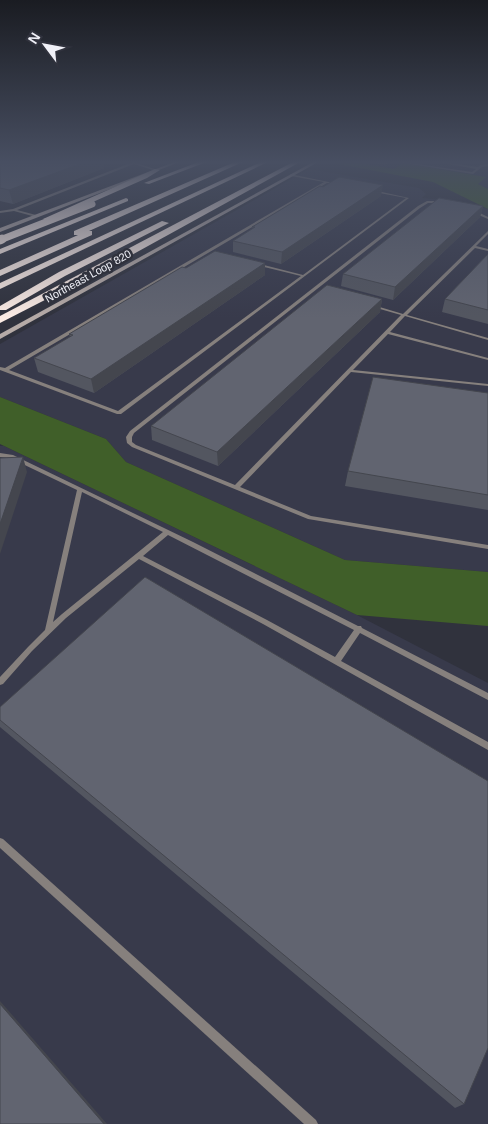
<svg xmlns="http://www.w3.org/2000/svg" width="488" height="1124" font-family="Arial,sans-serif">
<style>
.built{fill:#383a4b}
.green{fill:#405f29}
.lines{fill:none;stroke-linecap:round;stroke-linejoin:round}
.lane{fill:#86807d;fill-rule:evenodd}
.secondary{fill:#b6aba7;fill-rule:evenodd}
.highway{fill:#fcece5;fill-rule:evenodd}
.highway-bridge-far1{stroke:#fcece5;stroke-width:7}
.highway-bridge{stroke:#fcece5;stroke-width:9}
.wall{fill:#535660}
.shaded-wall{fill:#44464e}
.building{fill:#616470;stroke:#44464e}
.labels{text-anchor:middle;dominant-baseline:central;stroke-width:5;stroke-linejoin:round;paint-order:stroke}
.far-street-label{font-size:11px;fill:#f0f1f8;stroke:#30323d}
</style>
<rect width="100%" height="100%" fill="#30323d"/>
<g class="built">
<path d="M350,161h138v28l-10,-5 7,-7 -82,-14 -9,6z"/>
<path d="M309,169l110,19 7,6 -4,4 21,2 45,9v363l-143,-12 -219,-98 -20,-23 -106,-42v-53z"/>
<path d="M0,446h4l353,169 131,68v441h-488z"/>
</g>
<g class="green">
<path d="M332,161h18l44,8 9,-6 83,14 -8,7 10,5v20l-55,-27 -105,-20z"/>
<path d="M0,397l106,42 20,23 219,98 143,12v54l-131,-11 -357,-171z"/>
</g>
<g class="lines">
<g class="lane">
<path d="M364,161l20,2 12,-2c-10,6 -20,2 -31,1z"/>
<path d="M397,161l75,11 4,-3 -44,-8h4l42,6 2,-2 8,-1v2l-6,1 -9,7 -75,-12z"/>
<path d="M471,161l16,1 1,1 -16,-1z"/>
<path d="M133,162l25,8 -2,1 -22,-7 -117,46 19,5v2l-22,-6 -14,2v-2l13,-2z"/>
<path d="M290,174l48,10 -1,1 -10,-2 -318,187 109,41 183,-135 -45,-11v-2l47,12 103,-77 -32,-6 -1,-2 36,8 -288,216h-4l-117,-44v-3l5,1 319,-186 -33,-6z"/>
<path d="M427,201h14l1,1 -1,1h-13l-8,5 -286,225 -2,4v5l4,3 99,40 166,-170 -28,-8v-2l30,9 85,-83v3l-12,12 12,3v2l-13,-3 -68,67 81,23v2l-83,-24 -15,16 98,26v2l-100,-26 -35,36 135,14v2l-137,-14 -111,115 71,29 177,29v4l-180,-30 -176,-72 -5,-4 -1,-6 4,-6 288,-225z"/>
<path d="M474,211h2l12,6v2l-14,-6z"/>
<path d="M0,453l13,2 180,87 165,84h3l1,2 126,65v7l-128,-67 -19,28 147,81v8l-225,-126 -124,-65 -73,59 -34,33 -29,33 -3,1v-8l28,-30 17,-17 32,-140 -67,-32 -10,-1zM82,492l81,40 -101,82 -9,8zM168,535l186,95 -19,27 -68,-37 -124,-64z"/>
<path d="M0,838l3,1 313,281 2,4h-14l-304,-276z"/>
</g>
<g class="secondary">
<path d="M177,161h5l-182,71v-4z"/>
<path d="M315,161h5l-320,178v-5z"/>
</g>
<g class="highway">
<path d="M201,161h8l-60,23 -5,-1z"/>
<path d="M237,161h8l-156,70h3v4l-92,41v-6l78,-35h-4v-4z"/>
<path d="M263,161h7l-270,128v-6z"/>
<path d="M295,161h7l-183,101 -119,61v-7z"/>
<path d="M155,169l5,1 -13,8 -97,43 -7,-2z"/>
<path d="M126,198l2,1v2l-128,53v-5z"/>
<path d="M162,221l7,2 -104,53 -59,34h-6v-4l59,-34z"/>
</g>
<path class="highway-bridge-far1" d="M0,240l92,-36"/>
<path class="highway-bridge" d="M0,240l2,-1"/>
</g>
<g class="wall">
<path d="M0,161l104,7 -91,36 -13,-3z"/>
<path d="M381,196l-100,68 -48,-12v-11l19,-12v-2z"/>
<path d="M483,206l-3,11 -87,83 -52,-14 2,-12z"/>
<path d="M488,254v70l-46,-12 3,-13z"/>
<path d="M265,263v12l-171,118 -56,-21 -4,-14 36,-21 -1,-3 117,-66z"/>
<path d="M382,299l-2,13 -162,154 -66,-26 -1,-14z"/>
<path d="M488,393v117l-143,-24 3,-15z"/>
<path d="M0,707l464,397 -9,4 -455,-381z"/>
</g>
<g class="shaded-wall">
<path d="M88,161h15l1,7 -91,36 -4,-14z"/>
<path d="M383,185l-2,11 -100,68 1,-12z"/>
<path d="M483,206l-3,11 -87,83 2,-13z"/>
<path d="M265,263v12l-171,118 -3,-14z"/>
<path d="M382,299l-2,13 -162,154 -1,-14z"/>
<path d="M23,457l4,15 -27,82v-30z"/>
<path d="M0,1001l107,123h-3l-104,-120z"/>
</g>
<g class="building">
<path d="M0,161h88l-79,29 -9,-2z"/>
<path d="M339,177l44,8 -101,67 -49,-11 22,-14h-3l68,-41 3,1z"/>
<path d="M439,198l44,8 -88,81 -52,-13z"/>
<path d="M215,251l50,12 -174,116 -57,-21 39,-23 -4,-1 113,-67 4,1z"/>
<path d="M488,254v56l-43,-11z"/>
<path d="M327,285l55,14 -165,153 -66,-26z"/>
<path d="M373,377l115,16v102l-140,-24z"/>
<path d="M23,457l-23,67v-66z"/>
<path d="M145,577l343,204v267l-24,56 -464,-384v-13z"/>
<path d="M0,1004l104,120h-104z"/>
</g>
<linearGradient id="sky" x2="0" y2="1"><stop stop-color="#1a1c22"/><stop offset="0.51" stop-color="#484f62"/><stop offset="1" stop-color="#484f62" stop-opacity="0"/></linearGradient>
<rect width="488" height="318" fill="url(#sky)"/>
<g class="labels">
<g class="far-street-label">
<text transform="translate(88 276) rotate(-29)">Northeast Loop 820</text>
</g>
</g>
<g transform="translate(45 45) rotate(302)" stroke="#30323d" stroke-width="4" paint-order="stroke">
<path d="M0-4L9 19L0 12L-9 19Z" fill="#f0f1f8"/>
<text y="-8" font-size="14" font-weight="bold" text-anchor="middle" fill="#f0f1f8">N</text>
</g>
</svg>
